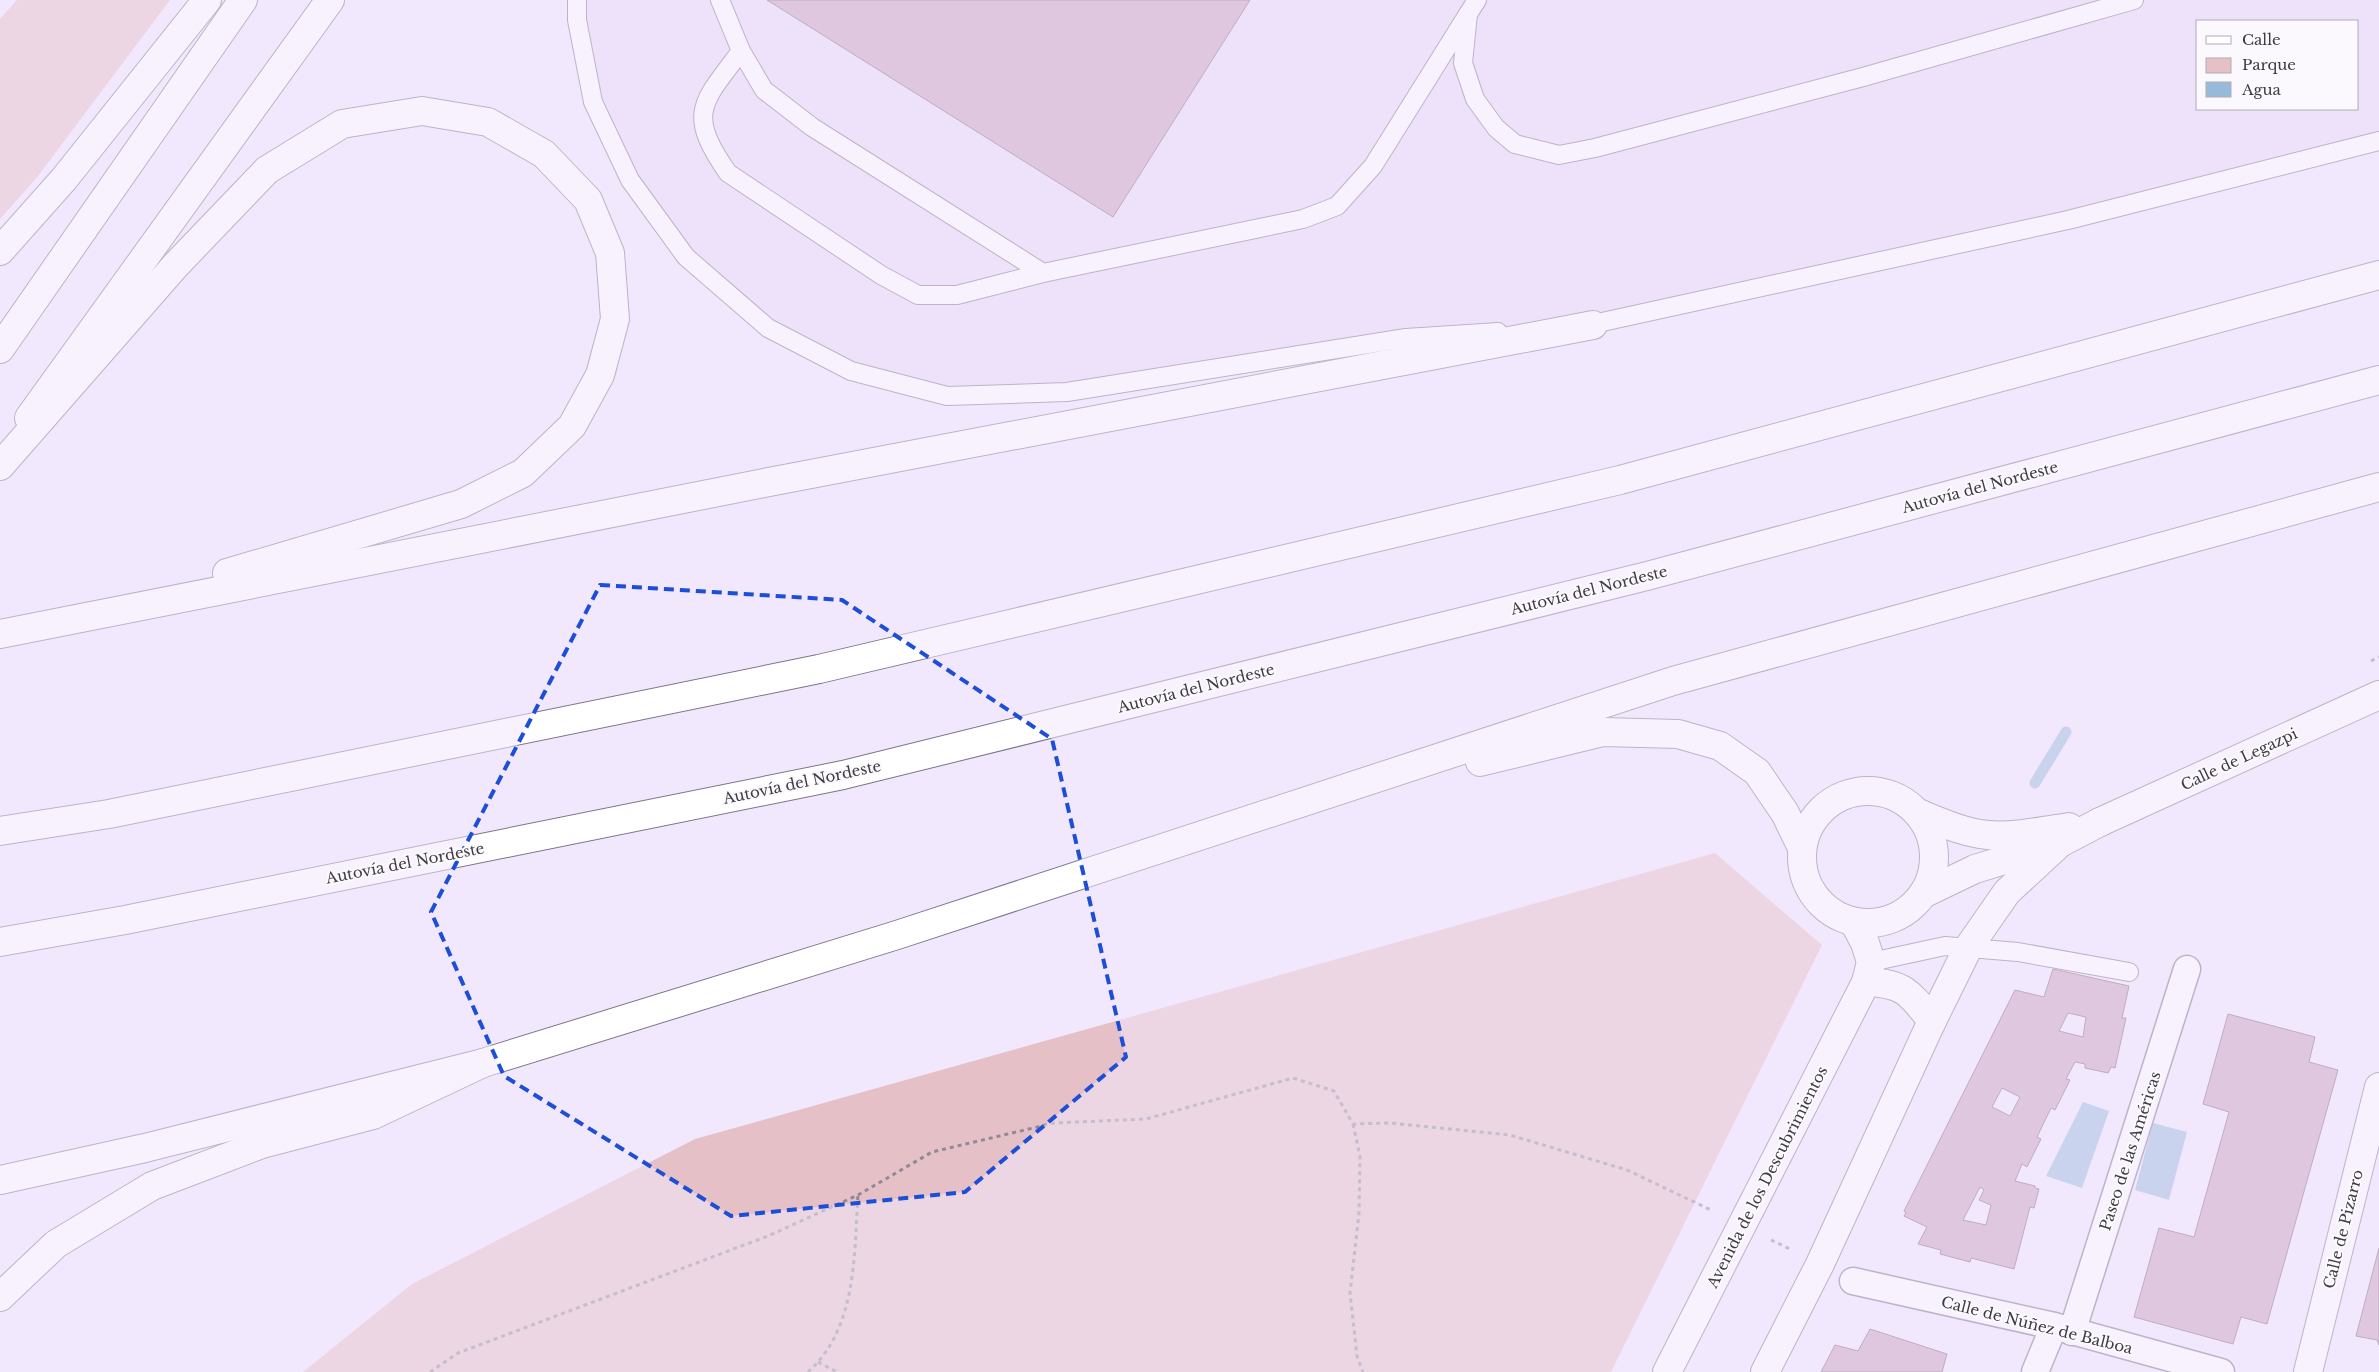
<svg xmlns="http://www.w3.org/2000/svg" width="2379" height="1372" font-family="'Libre Baskerville',serif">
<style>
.built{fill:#e8daf6;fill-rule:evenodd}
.green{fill:#e5c0c6}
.water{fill:#97badb}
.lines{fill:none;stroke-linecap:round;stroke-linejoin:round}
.stream{stroke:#97badb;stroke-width:11}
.building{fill:#c9a0bd;stroke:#7b6875;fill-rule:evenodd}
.service-casing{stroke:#7e7588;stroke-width:20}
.pedestrian-casing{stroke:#7e7588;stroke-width:29}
.minor-casing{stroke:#7e7588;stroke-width:30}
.tertiary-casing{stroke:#7e7588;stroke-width:30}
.secondary-casing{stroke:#7e7588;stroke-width:30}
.motorway-casing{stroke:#7e7588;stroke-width:30}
.path{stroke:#908997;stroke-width:3;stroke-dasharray:4 4;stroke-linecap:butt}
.service{stroke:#fff;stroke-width:18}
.pedestrian{stroke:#fff;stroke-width:26}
.minor{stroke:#fff;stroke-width:28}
.tertiary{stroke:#fff;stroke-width:28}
.secondary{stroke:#fff;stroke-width:28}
.motorway{stroke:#fff;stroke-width:28}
.marked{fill:none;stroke:#1d4ed8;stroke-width:4;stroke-dasharray:10 6;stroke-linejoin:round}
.labels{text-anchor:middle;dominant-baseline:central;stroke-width:4;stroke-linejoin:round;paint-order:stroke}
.street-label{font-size:15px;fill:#3f3b43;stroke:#fbf9fd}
</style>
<rect width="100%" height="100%" fill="#f2e8fd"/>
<path class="built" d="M577,0h1802v141l-786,184 -187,13 -338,54 -121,4 -96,-25 -83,-43 -82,-71 -93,-155zM2198,21h160v88h-160z"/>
<g class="green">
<path d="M17,0h153l-132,176 -38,43v-200z"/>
<path d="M1715,853l107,92 -211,427h-1308l109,-88 283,-145z"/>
</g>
<g class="water">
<path d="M2083,1102l26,9 -27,77 -36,-12z"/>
<path d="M2153,1123l34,9 -18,68 -34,-10z"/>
</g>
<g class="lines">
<path class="stream" d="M2035,783l31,-51"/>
</g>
<g class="building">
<path d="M767,0h483l-137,217z"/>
<path d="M2053,969l76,17 -7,32h4l-11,50 -4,-1 -3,6 -23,-5v-4l-10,-2 -9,17 4,1 -15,30 -4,-2 -14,29 4,2 -14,28 -5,-3 -7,17 20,5v2l4,1 -5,19 -4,-1 -16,62 -43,-11 -1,4 -30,-8 1,-4 -23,-6 9,-17 -23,-11 2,-4 -2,-1 111,-221 29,7zM2068,1013l18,4 -3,20 -24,-6zM2002,1088l18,9 -10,19 -18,-9zM1980,1187l4,3 -5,10 12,5 -5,20 -23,-5z"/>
<path d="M2228,1014l87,23 -6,25 29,8 -71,254 -26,-7 -8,27 -99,-27 25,-89 35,9 35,-125 -26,-8z"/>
<path d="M2379,1248v97l-2,-5 -21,-4z"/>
<path d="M1870,1329l77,25 -5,18h-121l14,-27 23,6z"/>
</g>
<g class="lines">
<defs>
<g id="service">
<path d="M577,0v20l16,82 37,78 56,77 82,71 83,43 96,25 120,-4 339,-54 92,-6"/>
<path d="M720,0l21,51 23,39 48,37 231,146 260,-54 34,-13 36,-40 95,-152"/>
<path d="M1477,0l-9,14 -5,49 12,36 21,29 19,16 44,11 36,-7 268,-71 271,-77"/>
<path d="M741,51c-39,52 -55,62 -13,122l153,102 37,20h39l86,-22"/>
<path d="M1584,326l484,-106 311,-79"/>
<path d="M1871,962l74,-16 73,6 111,20"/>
</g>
<g id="pedestrian">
<path d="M1853,1281l201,45 167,46"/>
<path d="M2072,1332l115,-363"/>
<path d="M2035,1372l19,-46"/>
</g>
<g id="minor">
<path d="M2100,822l279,-127"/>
<path d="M2308,1372l71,-285"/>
</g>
<g id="tertiary">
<path d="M0,349l243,-349"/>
<path d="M29,418l301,-418"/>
<path d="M1480,762l123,-30 75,2 42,12 37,26 28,41 17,35"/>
<circle cx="1868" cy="857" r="66"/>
<path d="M1918,813c22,9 46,20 70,22 26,2 55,-4 81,-8"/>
<path d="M1923,894l52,-25 85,-26 40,-21"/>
<path d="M1866,982c38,1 44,11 66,39"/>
<path d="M0,1180l145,-32 338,-85 414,-128 776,-254 706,-194"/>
<path d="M1667,1372l199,-390 5,-20 -6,-19 -11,-21"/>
<path d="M1765,1372l55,-108 112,-243 36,-73 39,-56 53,-49"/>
</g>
<path id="secondary" d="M0,1297l56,-53 96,-58 110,-42 111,-29 110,-52"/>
<g id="motorway">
<path d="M0,251l64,-72 143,-179"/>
<path d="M0,466l175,-200 92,-96 75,-46 80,-13 66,11 56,32 44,46 22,53 5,66 -15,56 -28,51 -49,47 -62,31 -234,69"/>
<path d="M0,634l769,-152 824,-157"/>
<path d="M0,831l109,-17 710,-145 801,-189 759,-205"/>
<path d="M0,942l125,-22 718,-145 804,-199 732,-196"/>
</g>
</defs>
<use href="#service" class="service-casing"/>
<use href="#pedestrian" class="pedestrian-casing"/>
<use href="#minor" class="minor-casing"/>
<use href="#tertiary" class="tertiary-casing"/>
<use href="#secondary" class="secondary-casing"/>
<use href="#motorway" class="motorway-casing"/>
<g class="path">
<path d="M2371,661l8,-4"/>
<path d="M1353,1124l7,32 -1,57 -9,80 7,63 6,16"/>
<path d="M1771,1240l19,9"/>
<path d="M818,1362l19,10"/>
<path d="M430,1372l28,-19 310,-117 90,-41 74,-43 122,-29 92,-4 147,-41 41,13 19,33 37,-1 120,12 117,35 84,40"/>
<path d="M808,1372c49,-44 46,-116 50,-177"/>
</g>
<use href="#service" class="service"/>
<use href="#pedestrian" class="pedestrian"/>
<use href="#minor" class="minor"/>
<use href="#tertiary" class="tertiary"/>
<use href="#secondary" class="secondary"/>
<use href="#motorway" class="motorway"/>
</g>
<path d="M0 0H2379V1372H0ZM600,585l242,15 210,139 74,318 -161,135 -234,24 -227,-140 -73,-164z" fill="#f2e8fd" fill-opacity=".55" fill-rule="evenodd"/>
<path class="marked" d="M600,585l242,15 210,139 74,318 -161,135 -234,24 -227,-140 -73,-164z"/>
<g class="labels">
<g class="street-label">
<text transform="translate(1980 487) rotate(-15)">Autovía del Nordeste</text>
<text transform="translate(1589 590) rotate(-14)">Autovía del Nordeste</text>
<text transform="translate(1196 688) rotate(-14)">Autovía del Nordeste</text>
<text transform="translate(2239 759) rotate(-25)">Calle de Legazpi</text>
<text transform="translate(802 782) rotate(-12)">Autovía del Nordeste</text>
<text transform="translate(405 863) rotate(-11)">Autovía del Nordeste</text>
<text transform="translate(2130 1151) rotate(-72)">Paseo de las Américas</text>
<text transform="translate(1767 1177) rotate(-63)">Avenida de los Descubrimientos</text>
<text transform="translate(2343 1229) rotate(-76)">Calle de Pizarro</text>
<text transform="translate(2037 1325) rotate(14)">Calle de Núñez de Balboa</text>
</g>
</g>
<rect x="2196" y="20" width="162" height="90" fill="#fbf9fd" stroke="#b0adb3"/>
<rect x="2206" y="36" width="25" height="8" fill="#ffffff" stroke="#b0adb3"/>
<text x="2242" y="45" font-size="15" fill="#3f3b43">Calle</text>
<rect x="2206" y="58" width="25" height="15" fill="#e5c0c6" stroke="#b0adb3"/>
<text x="2242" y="70" font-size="15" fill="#3f3b43">Parque</text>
<rect x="2206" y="82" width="25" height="15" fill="#97badb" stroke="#b0adb3"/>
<text x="2242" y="95" font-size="15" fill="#3f3b43">Agua</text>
</svg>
